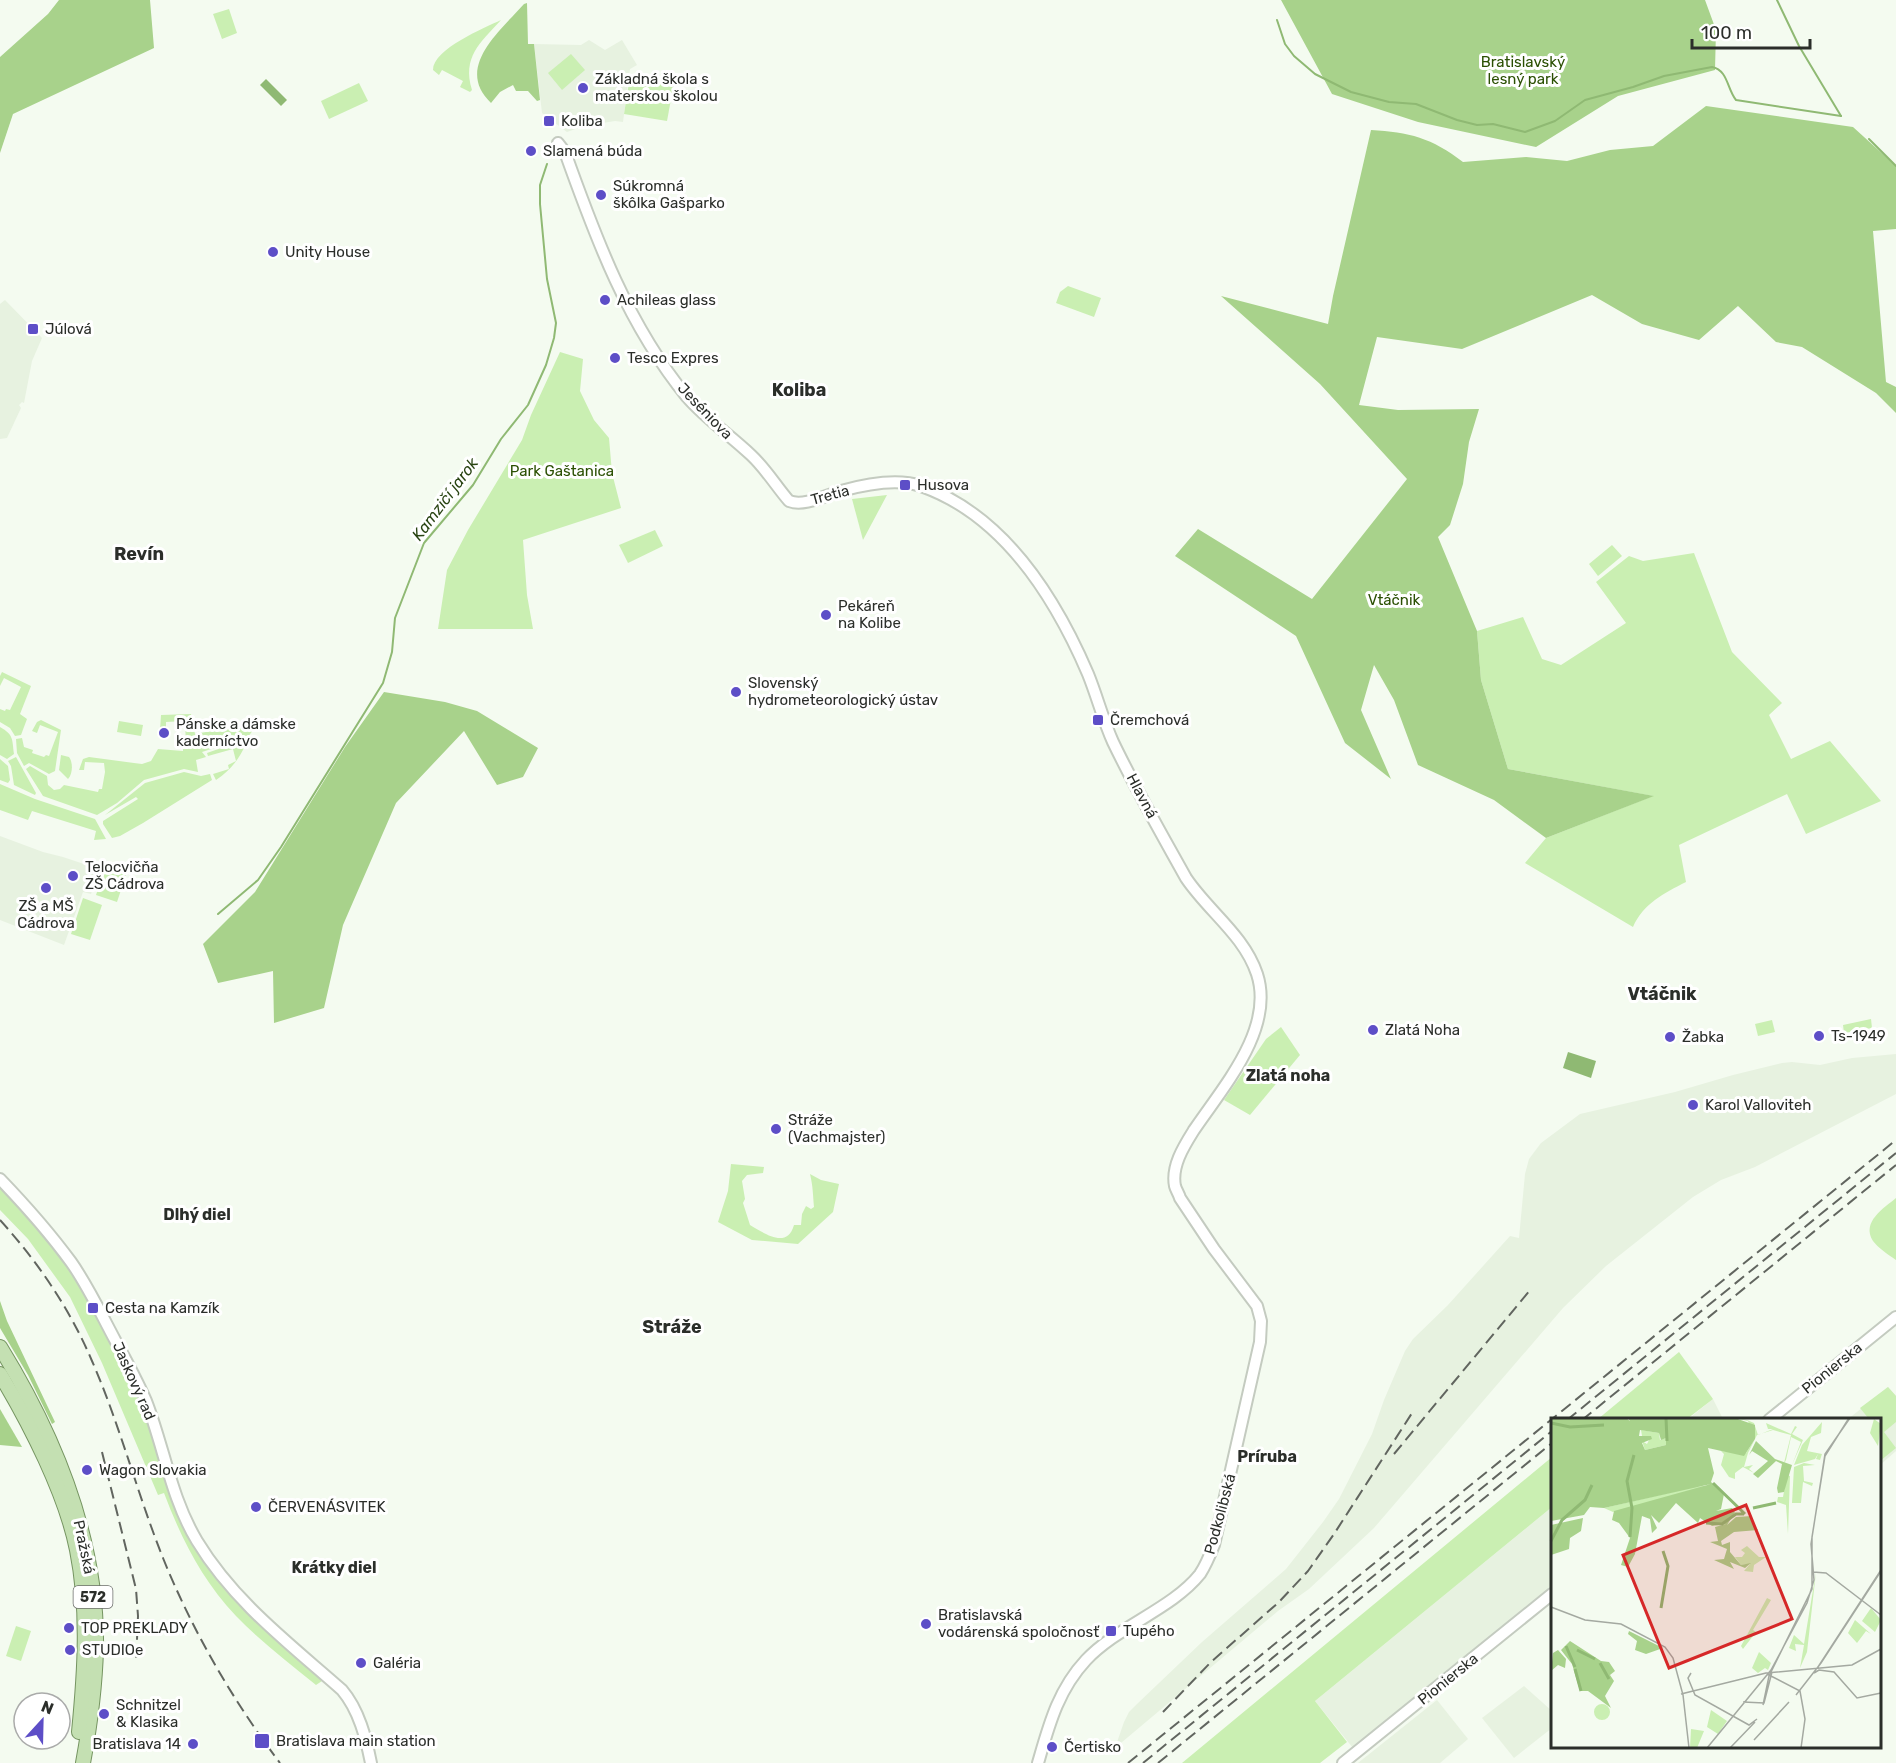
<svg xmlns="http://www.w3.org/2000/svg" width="1896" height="1763" font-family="Rubik,sans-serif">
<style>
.built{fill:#e7f2e0}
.green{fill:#caefb2}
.forest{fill:#a8d28b}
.water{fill:#8fb973}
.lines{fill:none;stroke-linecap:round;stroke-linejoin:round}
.stream{stroke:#8fb973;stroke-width:2}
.minor-casing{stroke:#c4cbc0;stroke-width:14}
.major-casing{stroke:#759461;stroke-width:16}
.minor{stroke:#fff;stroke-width:10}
.major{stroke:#c4e0b2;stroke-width:14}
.rail{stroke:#61655f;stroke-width:2;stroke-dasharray:12 6;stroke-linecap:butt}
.poi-dot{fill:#5d4ec7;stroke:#fff;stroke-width:2}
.labels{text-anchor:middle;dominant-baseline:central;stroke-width:6;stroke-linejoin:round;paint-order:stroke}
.shield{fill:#fff;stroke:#6b6d6a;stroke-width:1.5}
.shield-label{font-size:14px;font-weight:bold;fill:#2b2e2a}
.park-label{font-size:15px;fill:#2b5003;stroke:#fff}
.poi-label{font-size:15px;fill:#2b2e2a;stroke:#fff;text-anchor:start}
.street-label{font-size:15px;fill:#2b2e2a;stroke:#fff}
.water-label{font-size:16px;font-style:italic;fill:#2a4514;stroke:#fff}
.neighbourhood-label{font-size:16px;font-weight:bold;fill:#2b2e2a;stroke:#fff}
.quarter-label{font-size:18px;font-weight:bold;fill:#2b2e2a;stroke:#fff}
.inset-river{fill:none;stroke:#8fb973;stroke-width:3}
.inset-road{fill:none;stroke:#a4a9a1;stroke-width:1.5}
.view{fill:#d62828;fill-opacity:0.15;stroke:#d62828;stroke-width:3}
.inset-edge{fill:none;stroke:#2b2e2a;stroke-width:3}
</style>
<rect width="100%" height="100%" fill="#f4fbf0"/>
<g class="built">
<path d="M589,40l16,10 17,-10 15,25 -7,4 -7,53 -8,-1 -31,5 -17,6 -25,-19 -8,-69 47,1z"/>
<path d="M5,300l37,38 -10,23 -8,42 -2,-1 -3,3 2,3 -14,30 -7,1v-135z"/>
<path d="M0,836l43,16 20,5 33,11 -5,16 3,1 -3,9 -8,-2 -19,53 -64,-25z"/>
<path d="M1896,1054v40l-141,73 -34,13 -28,17 -87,69 -43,42 -189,220 -65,61 -31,22 -163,137 9,-26 5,-10 8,-8 65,-62 84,-73 37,-47 16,-23 33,-65 12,-34 21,-49 8,-12 35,-34 62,-69 9,2 6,-64 4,-15 12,-16 39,-29 95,-22 58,-17 49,-12 10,-1 28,3 32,-7z"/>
<path d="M1888,1387l8,9v55l-16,14v-45h-33z"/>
<path d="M1713,1399l10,20 -36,1z"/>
<path d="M1552,1507v80l-199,161 -38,-47z"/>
<path d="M1524,1686l28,25v17l-38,30 -32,-40z"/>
<path d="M1437,1700l31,39 -28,24h-82z"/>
</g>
<g class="green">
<path d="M229,9l8,24 -15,6 -9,-25z"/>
<path d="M501,20c-21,23 -39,37 -29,70l-2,2 -10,-5 3,-6 -21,-11 -3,5 -6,-5c0,-21 51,-42 68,-50z"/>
<path d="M571,54l14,16 -23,20 -14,-17z"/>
<path d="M630,76l44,7 -7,38 -43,-7z"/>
<path d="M359,83l9,18 -39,18 -8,-18z"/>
<path d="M1068,286l33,12 -7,19 -38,-14 4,-11z"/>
<path d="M560,352l23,7 -3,32 14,29 15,18 3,35 9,35 -98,32 4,55 6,34h-95l9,-59 21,-40 54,-90 9,-25z"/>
<path d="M887,495l-24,45 -11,-41z"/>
<path d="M655,530l8,16 -35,17 -9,-18z"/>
<path d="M1612,545l10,11 -24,20 -9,-12z"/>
<path d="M1694,553l38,99 50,51 -13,12 22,44 39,-18 51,60 -75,33 -19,-40 -108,51 7,37c-22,11 -43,22 -53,45l-108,-64 21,-25 107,-42 -145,-27 -27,-89 -4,-49 46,-14 19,42 19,6 65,-42 -30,-41 33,-26 14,5z"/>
<path d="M2,672l29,14 -11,28 7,5 -6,16 -6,1 -5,-8 -10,-6v-13l5,2 1,-2 4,1 11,-23 -17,-9 -4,8v-10z"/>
<path d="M191,714l4,20 60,-11 1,3 -8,11 -46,15 4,5 -10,3 2,12 -14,-3 -40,11 -27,23 -20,12 -54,-19 -17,-27 4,-3 17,10 1,9 6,5 6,-1 4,-4 34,7 1,-3h3l3,-17 -1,-9 -19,-1 -1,8h-5l4,-11 6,-2 45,6 8,1 9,-3 7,-12 25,2v-3l3,-1 -1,-26 -19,1v9h-6l1,-16z"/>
<path d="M41,720l20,10 -6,41 -6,3 -20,-11 -5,3 -7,-13 -1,-14 6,-1 2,9 9,3 -1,3 12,4 2,-2 3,1 9,-24 -18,-7 -3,8 -5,-2 5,-9z"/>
<path d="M119,721l24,4 -2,11 -24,-4z"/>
<path d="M0,727c14,8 12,12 14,27l-7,5 -7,-4z"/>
<path d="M244,740l3,2c-8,17 -15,27 -31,38l-3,-6 16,-5 -1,-4 8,-4 -3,-12 -25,7 -1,-3z"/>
<path d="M61,755l8,2c4,5 4,17 -1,22l-9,-9z"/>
<path d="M16,757l20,36 -1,2 -21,-10 -3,-19 -3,-5z"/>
<path d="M0,759l8,7 2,14 -2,3 -8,-3z"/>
<path d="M184,772l17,4 9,-2 2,6 -69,43 -23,13 -8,2 -9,-14v-3l35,-22 -2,-2 -31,18 40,-32z"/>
<path d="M0,784l35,15 60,20 11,20 -12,1 2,-9 -64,-20 -4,9 -28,-10z"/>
<path d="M107,862l21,7 -11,33 -21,-7z"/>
<path d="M83,898l19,7 -12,35 -19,-6z"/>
<path d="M1871,1019l1,9 -28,5 -1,-8z"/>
<path d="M1772,1020l3,12 -17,4 -3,-12z"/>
<path d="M1281,1027l19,28 -50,60 -26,-15 42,-61z"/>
<path d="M731,1164l33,3 -1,6 -16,2 -5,6 3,18 -2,4 7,22c14,8 37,25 44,0h7l1,-11 4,-8 5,3 3,-2c-1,-11 -1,-21 -4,-33l11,6 18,4 -6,28 -35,32 -46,-4 -34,-18 10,-31z"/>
<path d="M0,1187l35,37 37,49 20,35 46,87 43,126 16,29 44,54 33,35 48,42 -6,4c-27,-22 -56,-44 -80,-69 -34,-36 -55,-78 -72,-123l-6,2 -56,-132 -32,-66 -42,-58 -28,-29z"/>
<path d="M1896,1198v62c-7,-5 -18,-12 -23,-19 -12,-19 11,-33 23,-43z"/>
<path d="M1679,1352l34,47 -26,20h-89z"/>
<path d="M1888,1387l8,9v26l-12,10 12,16 -16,13v-41l-11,-1 -9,-11z"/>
<path d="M1552,1457v50l-237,194 32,41 -27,21h-138z"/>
<path d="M16,1626l15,5 -10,30 -15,-5z"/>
</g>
<g class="forest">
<path d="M59,0h91l4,48 -141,66 -13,39v-96l48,-43z"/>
<path d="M1281,0h424l11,30 -1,40 -97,26 -82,51 -118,-25 -86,-28z"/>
<path d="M527,3l1,41h6l6,56 -3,1 -9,-10h-12l-3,-6 -13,7 -9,11c-37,-35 9,-72 33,-99z"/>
<path d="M1706,106l147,21 43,39v63l-23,2 13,151 10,5v26l-20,-20 -74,-46 -26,-5 -38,-36 -39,34 -57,-16 -50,-29 -130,54 -85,-12 -18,68 39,5 81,-1 -10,33 -6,42 -13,41 -12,12 39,94 4,49 27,89 146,27 -108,42 -52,-38 -76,-35 -24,-65 -20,-35 -13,45 30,69 -46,-36 -49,-107 -121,-80 23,-27 114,70 95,-120 -87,-95 -99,-88 107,28 5,-28 38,-166c38,2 61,8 92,32l63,-5 41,4 43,-11 43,-4z"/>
<path d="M384,692l61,10 32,9 61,37 -15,29 -26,8 -33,-54 -68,72 -53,122 -19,83 -50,15 -1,-52 -55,12 -15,-39 52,-52 90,-145z"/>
<path d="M0,1301l7,20 48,101 -3,2 -24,-49 -28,-47z"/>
<path d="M0,1409l22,38 -22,-2z"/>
</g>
<g class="water">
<path d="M266,79l21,21 -6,6 -21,-21z"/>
<path d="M1568,1052l28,9 -5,17 -28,-10z"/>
</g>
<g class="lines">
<g class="stream">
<path d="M1777,0l22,46 42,70"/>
<path d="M1277,20l8,24 9,12 21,18 36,18 38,10 27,2 41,16 20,5 16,-1 32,8 30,-11 30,-21 48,-13 31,-11 48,-9c16,3 15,22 24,33l105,16"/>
<path d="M1869,139l27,27"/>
<path d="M218,914l40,-34 23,-33 102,-164 9,-31 3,-34 29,-75 49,-58 28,-46 27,-34 18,-40 8,-27 2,-15 -9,-44 -7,-75v-19l7,-21"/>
</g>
<defs>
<g id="minor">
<path d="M558,143l7,9c31,87 63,173 122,245 19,22 43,38 64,58 15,14 25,31 38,46 15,6 37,-6 52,-10 25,-7 56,-13 80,-5 83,29 134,111 167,188 9,22 15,46 25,68 22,46 48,91 73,136 22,33 58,57 71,96 18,55 -34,113 -63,156 -10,16 -23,36 -19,56 1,4 4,8 5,12l34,51 43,57 4,15 -1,21 -46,203c-4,10 -8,20 -14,29 -28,35 -82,52 -114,86 -28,30 -37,65 -48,103"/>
<path d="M0,1179c25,26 49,53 71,83 17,24 30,52 44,78 11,20 22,40 31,61 18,46 25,97 51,140 37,61 93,103 145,149 17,20 24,48 29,73"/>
<path d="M1769,1420l127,-103"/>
<path d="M1343,1763l209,-169"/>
</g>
<g id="major">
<path d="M0,1347c56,91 98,193 96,302 -1,38 -6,76 -13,114"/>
<path d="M0,1374c29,48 66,120 77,176 12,60 8,121 2,182"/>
</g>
</defs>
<use href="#minor" class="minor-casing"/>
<use href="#major" class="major-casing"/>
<use href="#minor" class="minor"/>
<use href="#major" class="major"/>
<g class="rail">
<path d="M0,1220c38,42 70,89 92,141 28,64 45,132 71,197 29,72 70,143 117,205"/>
<path d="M1567,1420l329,-267"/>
<path d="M1582,1420l314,-255"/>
<path d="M102,1452l34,137 2,27 -2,47"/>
<path d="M1394,1454l137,-165"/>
<path d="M1163,1712l48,-50 68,-60 29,-31 26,-37 80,-124"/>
<path d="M1128,1763l768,-623"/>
<path d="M1143,1763l409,-332"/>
<path d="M1158,1763l394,-320"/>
</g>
</g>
<g class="poi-dot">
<circle cx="583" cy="88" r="6"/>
<rect x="543" y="115" width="12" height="12" rx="3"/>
<circle cx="531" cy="151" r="6"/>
<circle cx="601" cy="195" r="6"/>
<circle cx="273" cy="252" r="6"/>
<circle cx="605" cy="300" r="6"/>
<rect x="27" y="323" width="12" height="12" rx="3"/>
<circle cx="615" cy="358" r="6"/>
<rect x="899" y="479" width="12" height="12" rx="3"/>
<circle cx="826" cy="615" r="6"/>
<circle cx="736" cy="692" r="6"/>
<rect x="1092" y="714" width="12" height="12" rx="3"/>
<circle cx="164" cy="733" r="6"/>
<circle cx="73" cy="876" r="6"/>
<circle cx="46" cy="888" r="6"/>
<circle cx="1373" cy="1030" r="6"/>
<circle cx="1819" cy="1036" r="6"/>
<circle cx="1670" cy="1037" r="6"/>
<circle cx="1693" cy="1105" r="6"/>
<circle cx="776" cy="1129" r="6"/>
<rect x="87" y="1302" width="12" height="12" rx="3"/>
<circle cx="87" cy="1470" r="6"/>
<circle cx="256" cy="1507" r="6"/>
<circle cx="926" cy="1624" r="6"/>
<circle cx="69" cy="1628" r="6"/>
<rect x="1105" y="1625" width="12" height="12" rx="3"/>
<circle cx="70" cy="1650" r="6"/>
<circle cx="361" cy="1663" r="6"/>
<circle cx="104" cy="1714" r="6"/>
<rect x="254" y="1733" width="16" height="16" rx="3"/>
<circle cx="193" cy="1744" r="6"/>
<circle cx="1052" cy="1747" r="6"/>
</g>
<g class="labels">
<rect class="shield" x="73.5" y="1586" width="39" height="22" rx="4.5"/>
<g class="shield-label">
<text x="93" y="1597">572</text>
</g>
<g class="park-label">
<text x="1523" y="62">Bratislavský<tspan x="1523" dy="17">lesný park</tspan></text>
<text x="562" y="471">Park Gaštanica</text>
<text x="1394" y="600">Vtáčnik</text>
</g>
<g class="poi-label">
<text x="595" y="79">Základná škola s<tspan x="595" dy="17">materskou školou</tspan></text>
<text x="561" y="121">Koliba</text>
<text x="543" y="151">Slamená búda</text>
<text x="613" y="186">Súkromná<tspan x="613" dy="17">škôlka Gašparko</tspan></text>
<text x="285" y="252">Unity House</text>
<text x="617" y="300">Achileas glass</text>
<text x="45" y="329">Júlová</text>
<text x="627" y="358">Tesco Expres</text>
<text x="917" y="485">Husova</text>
<text x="838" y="606">Pekáreň<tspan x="838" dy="17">na Kolibe</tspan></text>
<text x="748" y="683">Slovenský<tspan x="748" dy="17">hydrometeorologický ústav</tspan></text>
<text x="1110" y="720">Čremchová</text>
<text x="176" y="724">Pánske a dámske<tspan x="176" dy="17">kaderníctvo</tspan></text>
<text x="85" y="867">Telocvičňa<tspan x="85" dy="17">ZŠ Cádrova</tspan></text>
<text x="46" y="906" text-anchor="middle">ZŠ a MŠ<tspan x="46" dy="17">Cádrova</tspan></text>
<text x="1385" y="1030">Zlatá Noha</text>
<text x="1831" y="1036">Ts-1949</text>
<text x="1682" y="1037">Žabka</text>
<text x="1705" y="1105">Karol Valloviteh</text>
<text x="788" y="1120">Stráže<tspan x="788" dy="17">(Vachmajster)</tspan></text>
<text x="105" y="1308">Cesta na Kamzík</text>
<text x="99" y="1470">Wagon Slovakia</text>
<text x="268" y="1507">ČERVENÁSVITEK</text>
<text x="938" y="1615">Bratislavská<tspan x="938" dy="17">vodárenská spoločnosť</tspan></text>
<text x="81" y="1628">TOP PREKLADY</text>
<text x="1123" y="1631">Tupého</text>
<text x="82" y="1650">STUDIOe</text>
<text x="373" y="1663">Galéria</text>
<text x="116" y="1705">Schnitzel<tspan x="116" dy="17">&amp; Klasika</tspan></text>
<text x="276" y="1741">Bratislava main station</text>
<text x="181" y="1744" text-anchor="end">Bratislava 14</text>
<text x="1064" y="1747">Čertisko</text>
</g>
<g class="street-label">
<text transform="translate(705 411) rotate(46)">Jeséniova</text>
<text transform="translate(830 495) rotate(-15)">Tretia</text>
<text transform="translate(1142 796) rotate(62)">Hlavná</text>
<text transform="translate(1832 1368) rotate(-39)">Pionierska</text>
<text transform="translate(134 1381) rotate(66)">Jaskový rad</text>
<text transform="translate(1220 1514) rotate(-75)">Podkolibská</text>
<text transform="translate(84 1547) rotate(78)">Pražská</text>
<text transform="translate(1448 1679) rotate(-39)">Pionierska</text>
</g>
<g class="water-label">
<text transform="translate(445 499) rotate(-53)">Kamzičí jarok</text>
</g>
<g class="neighbourhood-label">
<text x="1288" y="1075">Zlatá noha</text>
<text x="197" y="1214">Dlhý diel</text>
<text x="1267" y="1456">Príruba</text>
<text x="334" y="1567">Krátky diel</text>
</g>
<g class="quarter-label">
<text x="799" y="390">Koliba</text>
<text x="139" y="554">Revín</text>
<text x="1662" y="994">Vtáčnik</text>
<text x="672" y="1327">Stráže</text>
</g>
</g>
<g transform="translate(1551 1418)">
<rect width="330" height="330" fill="#f4fbf0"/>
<path d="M184,0l12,2 7,3 4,12 15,-6h-5l-2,-6 25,11 4,-8 2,1 -5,7 11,6 -11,25 9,-23 -10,-5 -5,23 -1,2 -1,1 7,-28 -18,-5 -16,5 -9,18 -4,14 9,-2 -4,4 5,4 -11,-6 -8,6v6l-6,-2 -8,-12 3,-11 -3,-3 25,2 9,-14 -7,-18zM323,1l7,5 -3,22 -8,-13zM271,4l-1,11 -10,4 -4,14 15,3 -2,6 -4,-1 2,-5 -3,5 -21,6 8,-20zM90,12l18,3 1,7 6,-2v7l-21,5 -3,-9 5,3 4,-8h-9zM253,45l11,2 -12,1 1,15 9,2 -1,3 -9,-4 -2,21h-9l2,-36zM236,57l3,1 -2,58 -2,-29 -9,-3 1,-5h5zM161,67l-99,27 -9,-4 90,-21zM196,128l12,11h7l-12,8 -1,7 -9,-1 6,-7 -9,1 -6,-8h7l3,-4 -4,-3zM265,154l-9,80 -7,16 4,-23 -9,-1 1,7 -7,-3 5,-13 10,9zM216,180l4,2 -18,30 3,2 -13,17 -2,-3zM320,190l10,12 -6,12 -13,-11zM304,202l16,14 -5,-3 -9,12 -9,-10zM208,234l12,11 -3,7 -3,-2 -7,5 -6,-5zM43 294a8 8 0 1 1 16 0a8 8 0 1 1-16 0ZM160,292l16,11 -9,13 -11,-7zM140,311l13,2 -7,17h-7z" fill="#caefb2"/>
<path d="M0,0h75l4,3 -2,-3h107l20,7v14l-11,17 -36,-8 6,25 -3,9 13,12 -3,15 -5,2 16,-3 3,4 -8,13 9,-8 16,-1 -1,5 7,9 -24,2 -13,9 1,4 8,-3v10l11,13 10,-2 -6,5 -15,-6 4,7 -20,-9 10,-1 3,-10 -17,-7 8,-1 -3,-14 11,-3 -14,2 -12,-8 -2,5 -22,-20 -17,20 -8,-8 6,13 -5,5 -2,-14 -8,-3 -7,38 -7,13 -7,-2 9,-27 -11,-15 -7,-3 2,-9 97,-27 -107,24 -14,-1 -6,8 -33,6zM89,12l19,3 2,7 5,-2v7l-21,5 -3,-7 10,-4 -1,-3h-12zM205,23l19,18 17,6 -8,27 -6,1 -1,-5 5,-24 -6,-3 -18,17 -5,-4 15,-13 -16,-10 -3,4zM32,100l-2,13 -11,7 -1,11 -18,6v-30zM78,213l34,17 -17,6 -11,-4 2,-9 -9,-7zM19,223l31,20 8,1 6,9 -5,4 4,6 -9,15 6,12 -23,-17h-8l-8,-27 -11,-14zM7,232l8,9 -1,9 -7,-3 -7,6 2,-18z" fill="#a8d28b" fill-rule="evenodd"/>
<path class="inset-river" d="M115,0l1,23M0,5l19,4 34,-2M162,65l32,31M202,90l23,-5M155,105l16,1 14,-10h8M79,119l2,-29 -5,-27 7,-26M0,123l11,-21 23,-20 7,-15M110,190l7,-42 -5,-15M15,228l9,21M26,232l18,9M49,245l9,16M24,251l6,22"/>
<path class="inset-road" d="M262,154l13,1 55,42M0,189l34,13 36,4 44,23 8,11 10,37 6,53M267,249l63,-97M140,255l-3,5 7,17 54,30 8,-6M263,255l5,-3 15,2 23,26 24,-5M216,256l33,17 5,28 -4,29M130,276l85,-21 86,-8 29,-16M245,277l25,-32 60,-92M192,284l21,1 8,-31M212,287l6,-29 43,-87v-52l13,-81 24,-38M203,322l35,-38M156,330l64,-78 36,-67 7,-23 -3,-36 14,-90 25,-36M179,330l25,-26"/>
<path class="view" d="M195,87l46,114 -123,49 -46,-113z"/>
<rect width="330" height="330" class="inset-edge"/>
</g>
<g transform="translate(42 1721) rotate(22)"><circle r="28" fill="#ffffff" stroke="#aaabaa" stroke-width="1.5"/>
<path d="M0-4.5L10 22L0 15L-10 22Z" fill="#5d4ec7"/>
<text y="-9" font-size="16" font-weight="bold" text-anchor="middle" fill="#2b2e2a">N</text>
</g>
<path d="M1692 39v9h118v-9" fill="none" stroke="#2b2e2a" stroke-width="3"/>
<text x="1701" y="39" font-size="18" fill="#2b2e2a" stroke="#ffffff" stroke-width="4.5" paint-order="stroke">100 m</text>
</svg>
